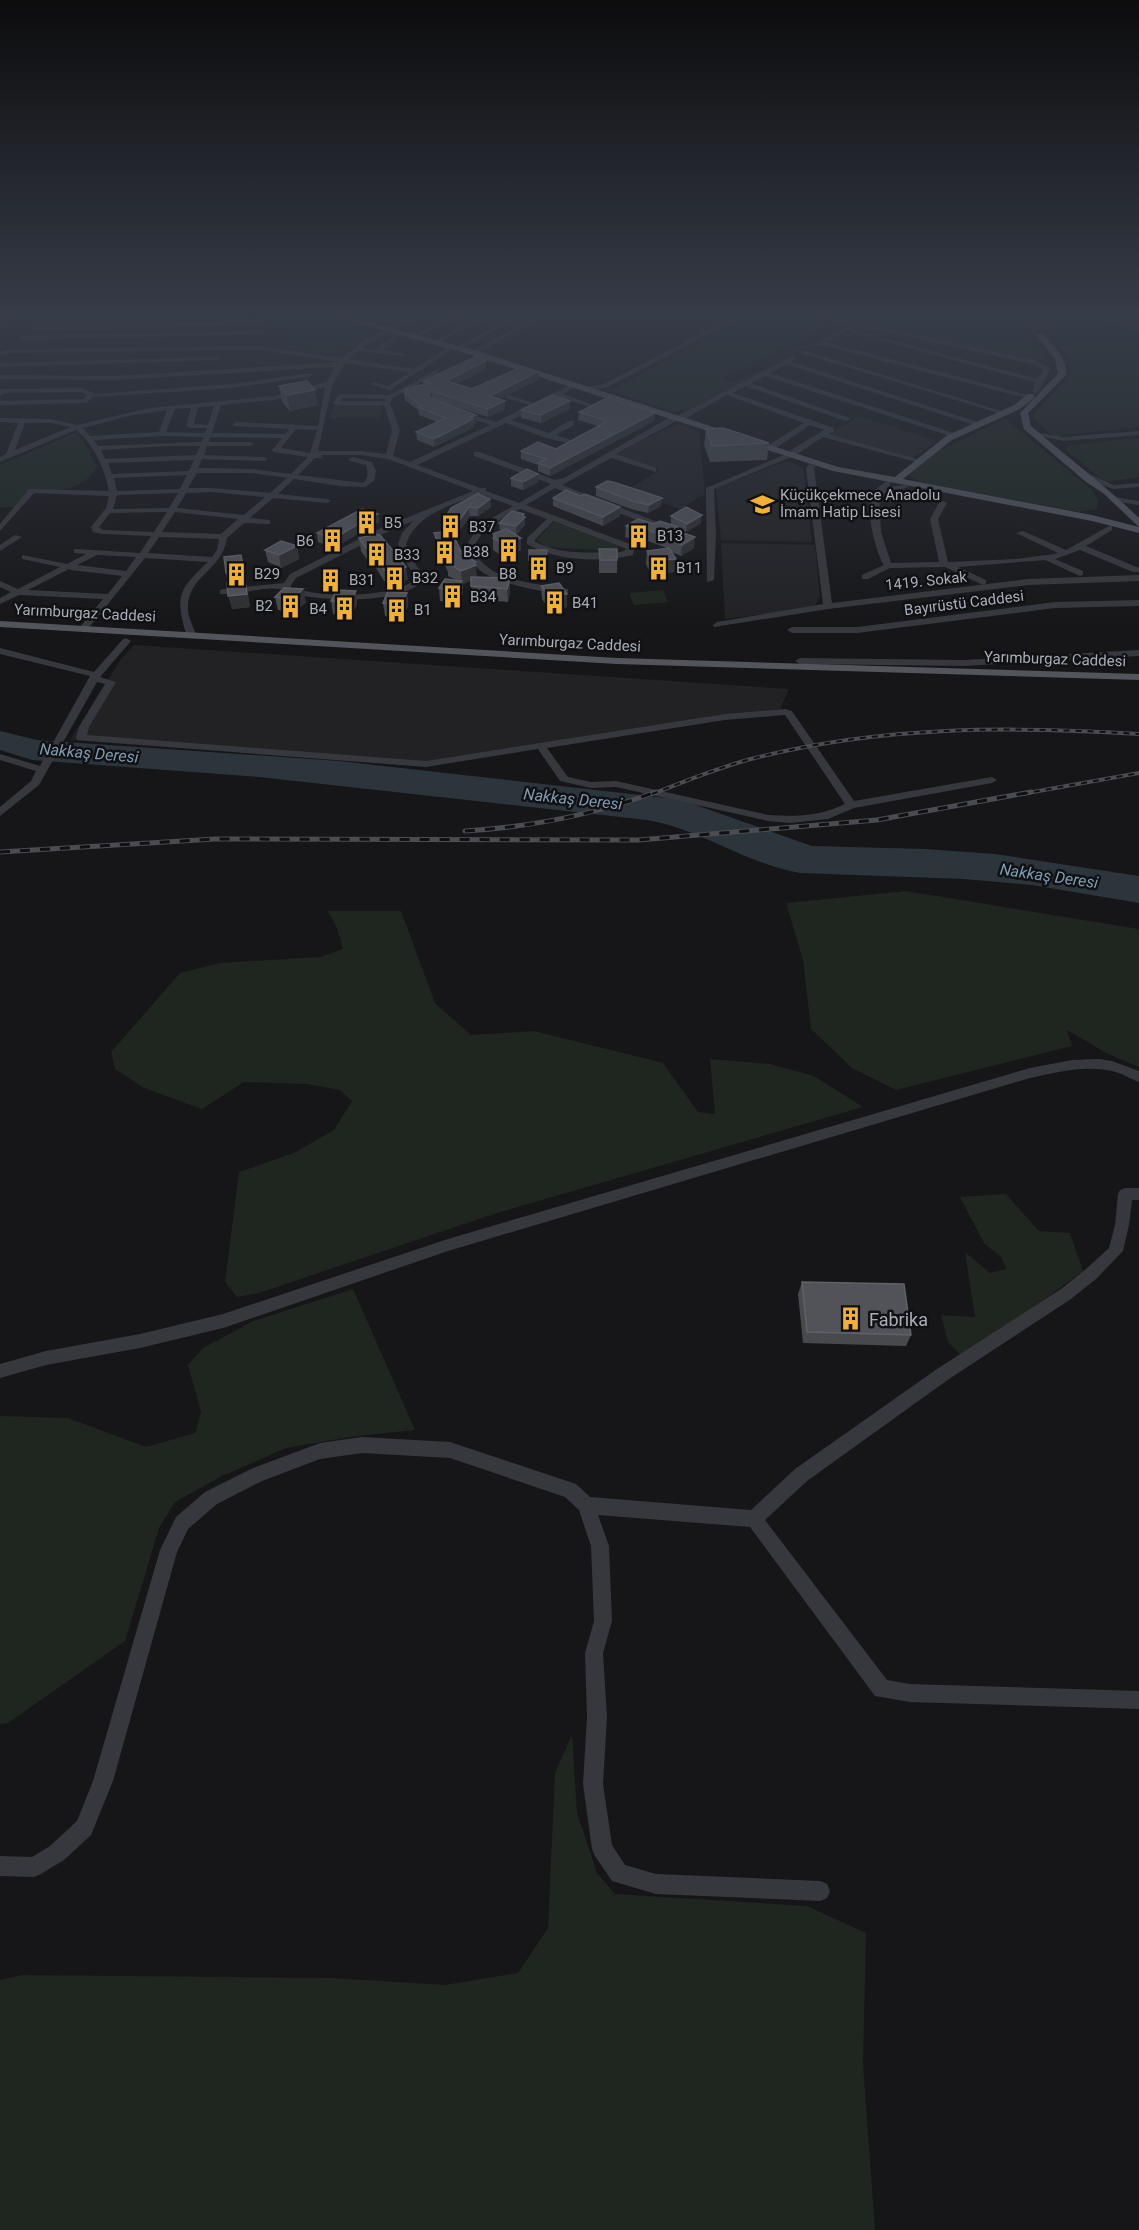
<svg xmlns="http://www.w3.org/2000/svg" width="1139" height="2230" font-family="Roboto,sans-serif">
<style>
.built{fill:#222225}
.green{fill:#1e261f}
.water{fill:#2c353c}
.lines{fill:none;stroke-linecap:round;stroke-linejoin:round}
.major-tunnel{stroke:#333438;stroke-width:8;stroke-dasharray:8 4.5;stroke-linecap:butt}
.minor{fill:#37383d;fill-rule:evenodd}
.major{fill:#53555c;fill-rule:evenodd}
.rail-far1-casing{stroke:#4a4c52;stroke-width:4}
.rail-casing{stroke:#4a4c52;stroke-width:5}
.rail-far1{stroke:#111113;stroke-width:2;stroke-dasharray:6;stroke-linecap:butt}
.rail{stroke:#111113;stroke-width:3;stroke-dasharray:10;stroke-linecap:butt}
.wall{fill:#47494d}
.shaded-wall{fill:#2f3033}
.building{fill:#525359;stroke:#5f6168;stroke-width:1.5}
.labels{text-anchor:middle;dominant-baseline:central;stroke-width:5;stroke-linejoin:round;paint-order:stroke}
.far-poi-label{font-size:15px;fill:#a8adb8;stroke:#111113;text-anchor:start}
.far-street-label{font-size:15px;fill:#a8adb8;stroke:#111113}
.far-water-label{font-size:16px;font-style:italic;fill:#7f9bb3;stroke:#111113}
.poi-label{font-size:18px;fill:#a8adb8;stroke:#111113;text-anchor:start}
</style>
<rect width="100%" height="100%" fill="#161618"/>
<g class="built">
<path d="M860,416l77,25 -24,17 -85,-23z"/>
<path d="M678,424l21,7 6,63 -25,15 -52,-19 31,-20 -43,-14 22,-14z"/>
<path d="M787,461l16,6 9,75 -91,-2 -5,-52z"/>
<path d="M721,543l94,2 5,52 -4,7 -7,4 -84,11z"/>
<path d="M134,645l655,44 -9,20 -360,57 -350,-26 51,-81z"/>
</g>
<g class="green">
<path d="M257,314h59l58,17 -38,24 -49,-6 1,-9 -2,-9z"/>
<path d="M753,314h43l33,7 -33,24h-6l-46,24 -23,9 13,4 13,-7 30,-10 -92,46 -4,-1 -5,3 -65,-22z"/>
<path d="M814,314h201l33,47h-8z"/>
<path d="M1035,314h104v113l-83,9c-8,-2 -18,-12 -23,-20l3,-5 35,-36 2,-6 -6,-15z"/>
<path d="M335,404h48l-4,15 -49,-1z"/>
<path d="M1003,420h4l84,69 7,11 -1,9 -18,3 -159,-30 -12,-7 32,-25z"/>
<path d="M75,433l5,3 17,31c-16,25 -38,24 -65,24l-13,16h-19v-42z"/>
<path d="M1139,438v39l-34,5 -39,-32 2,-4 4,-1z"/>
<path d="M552,523h5l62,23 -6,5 -67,-4 -9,-7z"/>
<path d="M663,590l5,12 -34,3 -5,-12z"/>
<path d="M906,891l233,38v138l-31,-13 -41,-24 5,16 -176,44 -44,-22 -41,-39 -8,-69 -17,-57z"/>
<path d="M328,911h73l34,92 36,32 63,-4 129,32 35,49 17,2 -5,-55 60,5 44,12 49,31 -366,106 -238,80 -22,4 -12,-15 14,-110 55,-19 40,-23 18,-29 -12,-11 -33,-6 -63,-2 -42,27 -58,-21 -29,-19 -4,-17 69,-79 40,-10 100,-6 23,-8 -6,-21z"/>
<path d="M1006,1194l33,37 31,2 13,38 -119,87 -16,-16 -7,-27 34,2 -10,-65 25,21 16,-4 -4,-11 -18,-15 -24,-46z"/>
<path d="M353,1289l62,141 -59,6 -70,12 -64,28 -47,26 -16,26 -34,113 -117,82 -8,1v-308l68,2 78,29 49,-14 6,-21 -13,-47 15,-17 50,-27z"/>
<path d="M572,1735l5,78 20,60 18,21 192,12 59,27 -3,131 12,166h-875v-250l22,-5 309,3 114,7 73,-12 30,-45 7,-155z"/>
</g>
<path class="water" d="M0,731l37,9 302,21 327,37 24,5 122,43 113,3 70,5 144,22v27l-107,-18 -68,-6 -164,-6c-54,-9 -99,-44 -153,-53l-388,-43 -227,-17 -32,-10z"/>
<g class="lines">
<path class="major-tunnel" d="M1024,314l17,22"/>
<g class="minor">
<path d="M8,314h7l-15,16v-6z"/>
<path d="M418,314h10l-43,20 -23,14 14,2 24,-19 2,3 -19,16 22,4v2l-47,-5 -9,8 65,10 36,-23h4v2l-64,42 -20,-6 3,-2 16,4 20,-14 -64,-9 -13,23 -14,65h42l26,3 6,-24 -8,-25h-48l-3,-2 6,-9 51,1 46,-25 2,3 -45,25 -3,5 10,27 -7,26 17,6 80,-37 -33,-12v-2l39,11 33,-17 -23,-7 2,-3 26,8 40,-20 2,3 -13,8 33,12 -3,2 -36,-12 -45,24 37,13 19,-12h6v4l-18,10 15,5v4l-25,-6 -40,-15 -89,42 63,23h6v3l33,12 32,-19 -77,-28v-4h6l75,28 9,-2 108,-62h5l116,-60 3,2 -5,4 193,62 -7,2 -191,-62 -16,9 190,62 -7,2 -188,-61 -14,7 101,36 -7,2 -99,-35 -13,7 101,35v4l-6,2 96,27 -4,2 -97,-26 -26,17h-6v-4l33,-20 -14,-5 -37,25h-6v-4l37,-23 -77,-28 -46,26h-5l-60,33 40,14v4l-45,-14 -49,27 111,43v4h-6l-112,-44 -29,17 109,41 -2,9c-33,8 -77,6 -106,-11v-6l20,-19 -27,-10c-20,11 -39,18 -47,41 19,34 61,32 95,39v4c-19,2 -70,-10 -86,-21 -8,-6 -12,-14 -17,-22 9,-24 27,-32 48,-44l-33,-12c-28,11 -63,19 -74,50l10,21 10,13c-21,25 -85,23 -115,19 -11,-1 -21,-7 -31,-8 -19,-3 -41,7 -60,5v-4l3,-1 61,-6 6,-9 91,-46 92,-37 -85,-32 -28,-4h-38v3h-7l-17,17 65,8c6,-5 5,-11 3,-18l-16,-4 -1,-2 4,-2 19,5 4,9 -2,10 -9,6 -25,-1 -46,-7 -16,15 49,5 4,2 -4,2 -54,-5 -23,20 20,2v4l-26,-1 -17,15c-5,34 -41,37 -39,73 1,7 5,16 8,23l-2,2 -8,-2c-11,-39 -7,-45 22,-72l-63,-4 -58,72 -3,1 -5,-3 24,-29 -84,-4 -19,9v-6l11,-6 -11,-5v-6l18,8 42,-22 -38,-8v-4l45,9 19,-10 -12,-1v-4h3l63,4 11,-17 -49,-2 -9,-2 -2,-5 15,-19 3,-12 -75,-3 -34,38v-7l29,-35 80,2c-4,-22 -15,-47 -33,-61l-76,32v-5l6,-3 12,-31 -18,-1v-4l51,1 26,6 73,-17 123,-12 54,-14 8,-15 -221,13 -114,-1v-4l114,1 225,-14 -80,-12 -248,3 -11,3v-4l11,-3 248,-3 83,12 24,-19zM325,387l-7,39 -81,-4 -4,2 1,2 55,3 -4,5 -73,-1 9,-28 52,-5zM342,398l44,1 -1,2h-45zM214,406l-6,19 -14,-1 4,-17zM191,408l-5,18 4,2h17l-2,5 -39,-1 9,-23zM167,410l-8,22 -69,4 -7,-8 45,-12zM25,423h26l20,4 -56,23zM296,429l21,1 -7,23 -29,-5zM162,436l42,1 -3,5 -103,4 -4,-6zM211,437l71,1 -10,12 1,2 35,5 -17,17 -38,-5 -55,-1 4,-9 62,2 4,-2 -4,-2 -60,-2 3,-9h43l4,-2 -4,-2h-41zM167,446h33l-4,9 -91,4 -4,-9zM194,460l-5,11 -77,3 -4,-11zM197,473h56l34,5 -17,15 -58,-5h-24zM187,475l-7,14 -63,2 -3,-13zM212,492l53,5 -21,18 -67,-7 9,-15zM178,493l-9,15 -56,1 4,-14zM167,512l-13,20 -51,-2 -4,-3 11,-14zM175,512l63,7 -17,15 -59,-2zM413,521l-11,12 -4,11 10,22 9,12c-22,21 -99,20 -127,9l6,-9 91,-46zM553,521l74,28 -6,3c-30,0 -60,4 -87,-11zM159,537l60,2 -2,11 -5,7 -64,-4zM97,555l39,2 -10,14 -49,-6zM69,569l2,1 51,6 -14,18 -80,-4z"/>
<path d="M455,314h9l-48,24 -5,-1z"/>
<path d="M484,314h21l24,6 2,4 -57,31 -2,-3 52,-30 -10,-2 -56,31 -2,-3 51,-29 -14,-4 -56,28 -5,-1z"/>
<path d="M739,314h8l-139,73 -23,3 -3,-2 22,-4z"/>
<path d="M805,314h14l216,46 16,9c-5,7 -10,21 -16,25l-3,-2 3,-10 -185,-50 3,-2 184,49 7,-9 -11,-6 -176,-38 -31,16 206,54 -2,3 -208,-54 -7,1v-2l35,-19z"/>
<path d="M1074,314h12l53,13v4z"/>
<path d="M262,321l2,3 -231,6 -3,-2 3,-2z"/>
<path d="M262,331l2,3 -241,6 -3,-2 3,-2z"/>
<path d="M801,351h4l203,62 -6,1 -201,-61z"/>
<path d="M218,357l2,3 -220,7v-4z"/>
<path d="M311,373l2,3 -81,12 -139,9 -7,6 -86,2v-4l84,-2 3,-4 -6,-3 -77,1 -4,3v-7h2l80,-1 14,6 136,-10z"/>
<path d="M1139,431v4l-76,6 -32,-7 4,-2 28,5z"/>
<path d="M784,455l7,2 -77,32 2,44 -2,47 -7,2 -1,-94z"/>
<path d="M809,464l7,2 -2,2 18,135 196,-24 111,-4v6l-111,4 -200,24 -114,18 -1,-2 4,-3 106,-18 -17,-136z"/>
<path d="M1081,473h6l27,12 25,-2v4l-26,2 -32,-12z"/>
<path d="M885,482h6l-2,5 16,-2 4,2 -30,8 2,37 10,31 48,-1 -9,-43 10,-18h3l4,2 -9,16 10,43 68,-3 39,-5 3,-1 -42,-20 7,-2 43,19 43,-24h3v4l-26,16 53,22v4h-6l-53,-22 -25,9 28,12v4l-3,1 -35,-16 -87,7 28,13v4l-3,1 -38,-18 -55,1 -22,11h-6v-4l22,-10c-8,-12 -19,-56 -13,-70 2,-5 10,-9 14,-13z"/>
<path d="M1113,497l26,4v4l-26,-4z"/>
<path d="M15,535l7,2 -22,14v-6z"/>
<path d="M1139,600v6l-84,2 -198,25h-65l-5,-3 5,-3h65l198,-25z"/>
<path d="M126,638l5,3 -31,36 16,5 -27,45 -2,8 339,26 299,-47 60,-5 7,2 62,90 138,-24 5,3 -5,3 -138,25 -26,11 -38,4 -22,-2 -152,-34 -25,1 -31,-7 -22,-32 -112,18 -349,-27 -1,-2 3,-11 26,-43 -8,-2 -58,103 -39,31v-9l31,-26 5,-10 -36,-11v-6l40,12 50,-90 -90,-22v-6l94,24 29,-33zM785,715l60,89c-25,12 -49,13 -77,11l-152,-34 -25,1 -23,-5 -21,-29 178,-28z"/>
<path d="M1139,650v6l-175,10 -164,-2 -5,-3 5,-3 164,2z"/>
<path d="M1099,1059l13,2 27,10v11c-9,-3 -17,-9 -27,-11 -27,-6 -55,1 -82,7l-582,173 -225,77 -83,20 -94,17 -46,13v-14l46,-13 94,-17 83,-20 225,-75 582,-171 42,-8z"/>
<path d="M1125,1188h14v12h-7l-3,25 -6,26 -27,28 -25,20 -122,80 -142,102 -42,39 122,160 23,4 229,7v18l-229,-7 -35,-6 -125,-169 -152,-12 11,31 3,75 -9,32 4,64 -4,67 9,61 13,20 31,9 164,7 7,3 3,7 -3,7 -7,3 -164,-7 -44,-13 -17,-25 -3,-7 -9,-65 4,-67 -2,-64 9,-32 -3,-75 -12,-36 -14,-13 -115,-39 -88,-5 -42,6 -58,22 -45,23 -29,25 -11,23 -64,229 -22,54 -27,25 -23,14 -7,3 -34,-1v-20l32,1 18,-11 27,-25 16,-40 67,-231 16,-33 29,-25 46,-23 69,-26 42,-6 88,5 126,42 14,13 161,13 44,-41 142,-100 124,-80 25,-20 23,-21 6,-23 3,-31 2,-4z"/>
</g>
<g class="major">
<path d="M326,314h13l138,37 361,116 57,10 51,-41 68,-31 14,-11h6v4l-14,11 -68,31 -49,39 189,36 47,12v6l-47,-12 -259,-50 -362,-116z"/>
<path d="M1038,334h6c10,13 23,24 22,41l-38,38 3,13c36,31 74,59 108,92v9l-36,-34 -17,-11 -62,-53 -4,-16 38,-39 -3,-15 -18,-23z"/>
<path d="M0,621l617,37 522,16v6l-522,-16 -617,-37z"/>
</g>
<defs>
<g id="rail-far1">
<path d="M652,794c34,-13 67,-27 103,-36 126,-32 255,-32 384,-24"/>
<path d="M1022,794l117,-21"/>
</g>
<g id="rail">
<path d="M465,831c66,-4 128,-16 191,-39"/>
<path d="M0,852l215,-13 424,1 238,-20 154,-28"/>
</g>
</defs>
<use href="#rail-far1" class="rail-far1-casing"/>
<use href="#rail" class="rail-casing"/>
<use href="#rail-far1" class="rail-far1"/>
<use href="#rail" class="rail"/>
</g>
<g class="wall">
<path d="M486,369l-30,15 16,5 66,-17v8l-39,19 6,2v8l-17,8 -56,-18 45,24 -3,1v3l-40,20 -17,-7 -1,-8 21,-10 -18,-7 -1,-5 -13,-10 -1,-8 1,-1v-2l18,-4v-4z"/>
<path d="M279,386l39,19 -28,6 -8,-9z"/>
<path d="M570,409l-29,14 -20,-5v-8z"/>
<path d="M579,412l75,1v8l-104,55 -12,-5v-6l-17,-6v-8l35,-2 42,-23 -20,-6z"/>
<path d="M706,429l63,14 -2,17 -57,2 -6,-17z"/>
<path d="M511,478l27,4 -15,8 -12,-4z"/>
<path d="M596,487l65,19 -13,7 -17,-4 -35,-13z"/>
<path d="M479,493v2l11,4 1,8 -13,9h-8l-12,17 -6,-1 11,23 14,22 33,14 -2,11 -36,-3 -1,-19 -8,4v10l-6,10 -17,-3 -1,-13 17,-8 -8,-4v-4l-12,-26 -2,-13 11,-2h-3v-8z"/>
<path d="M581,496l39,11v9l-17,10 -50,-20v-8z"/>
<path d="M378,514l1,8 -13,7 -32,19 -16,-6 -1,-9z"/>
<path d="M524,514l1,11 -9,10 5,3v12l-17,7 -11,-7v-16l7,-3 -1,-8z"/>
<path d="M671,516l30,7 -15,9 -8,-4v3l16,17 -13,8 -9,-4 4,7 -1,13 -24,2 -5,-10 1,-13 20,-3 -19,-7 -9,1 -14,-5 1,-11 45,-1z"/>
<path d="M359,538l49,42h-3v3l-14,3 -5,-2 -15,-24 -3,1 -7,-10z"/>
<path d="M297,546l2,13 -18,9 -13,-6 -3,-12z"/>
<path d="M599,549l18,11v13h-18z"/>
<rect x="529" y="550" width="18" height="23"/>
<path d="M241,555l9,52 -18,2 -4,-26 -2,-10z"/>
<path d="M541,586l26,21 -17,3 -8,-11z"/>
<path d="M356,591l1,13 -6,12 -18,-2 -2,-13z"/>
<path d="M407,593l1,13 -5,11 -18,-1 -2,-13z"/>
<path d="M275,597l31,5 -12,11 -16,-3z"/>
<path d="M802,1282l109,53 -5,11 -103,-3 -5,-49z"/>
</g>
<g class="shaded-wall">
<path d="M486,361v8l-40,19v-7z"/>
<path d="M538,372v8l-49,24v-8z"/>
<path d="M315,390l3,15 -28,6 -3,-16z"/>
<path d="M432,391v8l-3,4 -1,-8z"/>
<path d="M505,401v8l-17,8v-8z"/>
<path d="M570,401v8l-29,14v-8z"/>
<path d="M654,412v2l1,-1 -1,8 -104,55v-8z"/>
<path d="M476,415l1,8 -3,1v3l-40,20v-8z"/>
<path d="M538,474v8l-15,8v-8z"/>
<path d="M662,498l-1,8 -13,7 1,-8z"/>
<path d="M490,499l1,8 -13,9v-8z"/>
<path d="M469,507l1,9 -12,17 -1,-9z"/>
<path d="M620,507v9l-17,10v-9z"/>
<path d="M378,514l1,8 -13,7 -32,19 -1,-9 32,-19z"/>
<path d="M524,514l1,11 -9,10v-9z"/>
<path d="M702,515l-1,8 -15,9 1,-8z"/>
<path d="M648,530v11l-9,1v-10z"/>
<path d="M695,537l-1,11 -13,8 1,-11z"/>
<path d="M521,538v12l-17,7 -1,-13z"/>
<path d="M297,546l2,13 -18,9 -2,-13z"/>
<path d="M366,548h3l2,12 -3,1z"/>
<path d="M676,559l-1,13 -24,2 1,-13z"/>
<path d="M476,562l1,16 -14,6v10l-6,10 -1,-13 6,-9 -1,-11z"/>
<path d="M406,567l2,13h-3v3l-14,3 -1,-13z"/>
<path d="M510,578v13l-2,11 -1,-13z"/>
<path d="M245,581l5,26 -18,2 -4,-13z"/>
<path d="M303,589l3,13 -12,11 -3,-13z"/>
<path d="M356,591l1,13 -6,12 -2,-13z"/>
<path d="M407,593l1,13 -5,11 -2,-13z"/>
<path d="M567,594v13l-17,3v-13z"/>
</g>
<g class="building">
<path d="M482,354l4,7 -40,20 26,8 49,-22 17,5 -49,24 16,5 -17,8 -56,-18 -4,4 2,3 46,17 -5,2 2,2 -39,20 -18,-7 30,-14 -28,-11 4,-1 -18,-14 3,-1 -2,-2 26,-6 -8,-2z"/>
<path d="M307,381l8,9 -28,5 -8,-9z"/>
<path d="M552,395l18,6 -29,14 -20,-5z"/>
<path d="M607,398l47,14h-2l3,1 -105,55 -12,-5 8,-4 -25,-8 17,-9 18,7 52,-28 -29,-9z"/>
<path d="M723,428l46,15 -57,3 -6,-17z"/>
<path d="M527,469l11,5 -15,8 -12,-4z"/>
<path d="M607,481l6,1 49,16 -13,7 -17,-4 -36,-14z"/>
<path d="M566,490l15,6 4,-2 35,13 -17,10 -50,-19z"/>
<path d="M479,493l-1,1 12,5 -12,9 -9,-1 -12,17 -15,-1 9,-15z"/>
<path d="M686,507l16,8 -15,9 -16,-8z"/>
<path d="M362,509l16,5 -13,6 -32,19 -16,-6z"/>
<path d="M512,511l12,3 -2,2 3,1 -9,9 -17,-3z"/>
<path d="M638,519l16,5 6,-3 18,6 -3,3 20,7 -13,8 -14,-5 3,-2 -23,-8 -9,2 -13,-6z"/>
<path d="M506,529l15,9 -18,6 -10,-6 3,-2 -3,-2z"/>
<path d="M451,531l12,24 13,7 -3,1 3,2 -15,6 -14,-8 3,-2 -5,-3 -11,-25z"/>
<path d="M377,534l4,2 25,31 -3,1 1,2 -14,3 -5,-2 -16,-23h-3l-7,-10z"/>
<path d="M281,541l16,5 -18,9 -14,-5z"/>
<path d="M669,548l7,11 -24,2 -5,-10z"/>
<path d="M599,549h18v11h-17z"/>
<path d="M529,550h18l-1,10h-17z"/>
<path d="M241,555l3,16 -18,2 -2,-16z"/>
<path d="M471,577l39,1 -3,11 -36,-3z"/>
<path d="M445,579l17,2 -6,10 -17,-3z"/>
<path d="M245,581l2,13 -19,2 -1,-13z"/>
<path d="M559,583l8,11 -17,3 -9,-11z"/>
<path d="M284,588l19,1 -12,11 -16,-3z"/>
<path d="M337,590l19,1 -7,12 -18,-2z"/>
<path d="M388,591l19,2 -6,11 -18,-1z"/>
<path d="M802,1282l102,2 7,51 -104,-3z"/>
</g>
<linearGradient id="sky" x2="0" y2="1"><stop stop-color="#0c0c0d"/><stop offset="0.5" stop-color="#363c48"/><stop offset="1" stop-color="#363c48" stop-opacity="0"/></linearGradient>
<rect width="1139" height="627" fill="url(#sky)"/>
<defs>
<symbol id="school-bare" viewBox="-9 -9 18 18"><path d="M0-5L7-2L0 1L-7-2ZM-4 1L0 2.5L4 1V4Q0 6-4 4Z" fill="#f2b134" stroke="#111113" stroke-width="2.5" paint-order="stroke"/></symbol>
<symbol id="building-bare" viewBox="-9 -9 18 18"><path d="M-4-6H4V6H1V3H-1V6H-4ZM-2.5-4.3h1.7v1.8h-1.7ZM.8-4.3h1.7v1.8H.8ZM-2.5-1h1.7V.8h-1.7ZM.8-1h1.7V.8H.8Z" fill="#f2b134" stroke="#111113" stroke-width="2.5" paint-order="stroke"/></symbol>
</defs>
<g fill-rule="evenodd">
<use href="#school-bare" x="746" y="488" width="33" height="33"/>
<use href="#building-bare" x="350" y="506" width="33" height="33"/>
<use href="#building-bare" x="434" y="510" width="33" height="33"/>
<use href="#building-bare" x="622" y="520" width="33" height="33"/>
<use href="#building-bare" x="316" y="524" width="33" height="33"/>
<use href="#building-bare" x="492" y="534" width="33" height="33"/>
<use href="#building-bare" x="428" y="536" width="33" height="33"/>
<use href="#building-bare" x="360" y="538" width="33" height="33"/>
<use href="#building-bare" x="522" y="552" width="33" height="33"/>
<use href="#building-bare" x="642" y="552" width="33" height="33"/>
<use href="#building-bare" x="220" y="558" width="33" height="33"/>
<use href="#building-bare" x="378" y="562" width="33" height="33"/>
<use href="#building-bare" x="314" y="564" width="33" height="33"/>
<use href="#building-bare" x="436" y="580" width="33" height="33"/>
<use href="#building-bare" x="538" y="586" width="33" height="33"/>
<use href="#building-bare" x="274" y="590" width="33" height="33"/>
<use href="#building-bare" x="328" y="592" width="33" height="33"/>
<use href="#building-bare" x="380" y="594" width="33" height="33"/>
<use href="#building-bare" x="834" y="1302" width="33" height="33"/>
</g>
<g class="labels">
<g class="far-poi-label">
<text x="780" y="495">Küçükçekmece Anadolu<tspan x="780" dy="17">İmam Hatip Lisesi</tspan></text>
<text x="384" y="523">B5</text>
<text x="469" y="527">B37</text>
<text x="657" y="536">B13</text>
<text x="314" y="541" text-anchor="end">B6</text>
<text x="463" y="552">B38</text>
<text x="394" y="555">B33</text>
<text x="556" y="568">B9</text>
<text x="676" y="568">B11</text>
<text x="254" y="574">B29</text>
<text x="508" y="574" text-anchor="middle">B8</text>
<text x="412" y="578">B32</text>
<text x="349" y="580">B31</text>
<text x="470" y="597">B34</text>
<text x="572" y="603">B41</text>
<text x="273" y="606" text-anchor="end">B2</text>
<text x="327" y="609" text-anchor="end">B4</text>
<text x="414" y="610">B1</text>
</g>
<g class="far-street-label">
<text transform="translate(926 581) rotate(-6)">1419. Sokak</text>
<text transform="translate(964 603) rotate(-7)">Bayırüstü Caddesi</text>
<text transform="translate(85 613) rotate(3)">Yarımburgaz Caddesi</text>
<text transform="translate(570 643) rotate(3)">Yarımburgaz Caddesi</text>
<text transform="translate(1055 659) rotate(2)">Yarımburgaz Caddesi</text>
</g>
<g class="far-water-label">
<text transform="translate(89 753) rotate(5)">Nakkaş Deresi</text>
<text transform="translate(573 799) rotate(6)">Nakkaş Deresi</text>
<text transform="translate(1049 876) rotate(8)">Nakkaş Deresi</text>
</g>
<g class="poi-label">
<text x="869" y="1319">Fabrika</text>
</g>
</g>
</svg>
